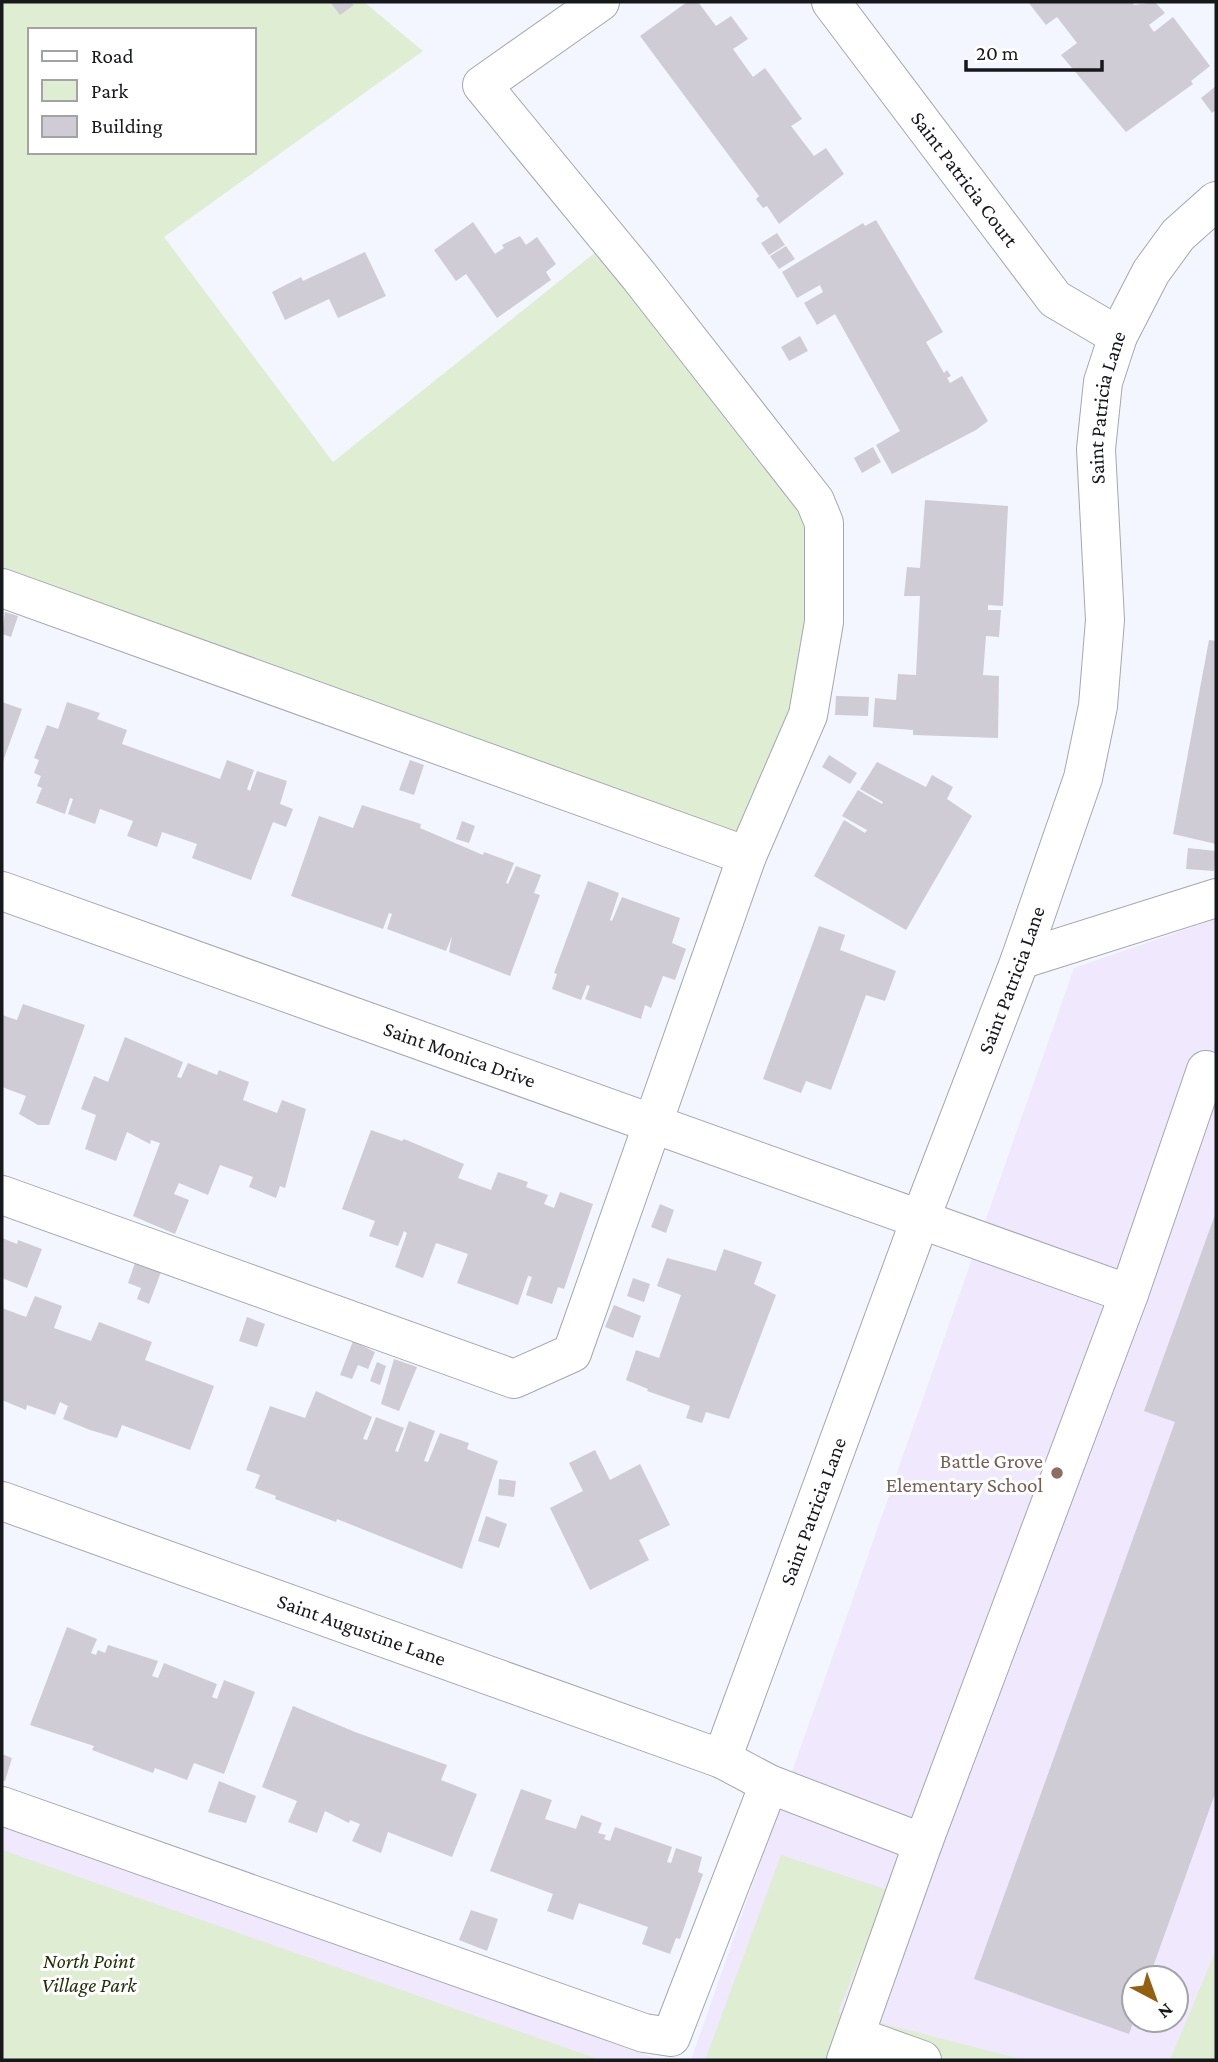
<svg xmlns="http://www.w3.org/2000/svg" width="1218" height="2062" font-family="'Crimson Pro',serif">
<style>
.education{fill:#f0e8fd;fill-rule:evenodd}
.green{fill:#dfeed2;fill-rule:evenodd}
.building{fill:#cfccd5}
.lines{fill:none;stroke-linecap:round;stroke-linejoin:round}
.minor-casing{stroke:#a4a7b0;stroke-width:40}
.minor{stroke:#fff;stroke-width:38}
.education-dot{fill:#8d6e63;stroke:#fff;stroke-width:2.5}
.labels{text-anchor:middle;dominant-baseline:central;stroke-width:6;stroke-linejoin:round;paint-order:stroke}
.street-label{font-size:21px;fill:#17181c;stroke:#fff}
.education-label{font-size:21px;fill:#785e54;stroke:#fff;text-anchor:end}
.park-label{font-size:21px;font-style:italic;fill:#1e3004;stroke:#fff}
</style>
<rect width="100%" height="100%" fill="#f3f6fe"/>
<g class="education">
<path d="M1216,919v1141h-525l383,-1092zM1134,1978h42v42h-42z"/>
<path d="M2,1825l658,235h-658z"/>
</g>
<g class="green">
<path d="M2,2h362l59,49 -259,186 169,225 274,-219 206,260 9,117 -76,227 -744,-272zM30,30h224v122h-224z"/>
<path d="M2,1850l599,210h-599z"/>
<path d="M781,1855l107,35 -50,122 187,48h-320z"/>
<path d="M1216,1950v110h-46z"/>
</g>
<g class="building">
<path d="M330,2h21l3,3 -14,10z"/>
<path d="M687,2h11l18,24 15,-10 17,23 -15,10 20,28 12,-9 37,51 -11,7 23,30 12,-8 18,26 -65,50 -12,-18 -4,2 -7,-9 3,-3 -119,-160z"/>
<path d="M1028,2h104l2,3 21,-3 10,11 -16,12 5,7 19,-15 37,49 -19,15 2,3 -67,48 -65,-77 16,-12 -20,-26 -11,8z"/>
<path d="M1216,86v24l-4,3 -11,-15z"/>
<path d="M876,220l67,112 -17,10 18,31 3,-3 4,6 -4,2 3,5 12,-7 26,45 -12,9 -84,44 -16,-29 24,-14 -65,-117 -18,11 -13,-22 19,-11 -3,-7 -23,13 -15,-26 81,-49 2,3z"/>
<path d="M473,222l22,32 9,-6 -2,-3 18,-9 6,9 11,-8 19,27 -10,8 5,8 -54,38 -31,-44 -10,7 -22,-31z"/>
<path d="M777,233l8,12 -16,10 -8,-12z"/>
<path d="M786,246l9,13 -16,10 -9,-13z"/>
<path d="M365,252l21,44 -48,22 -9,-19 -44,21 -13,-28 29,-15 2,4z"/>
<path d="M800,336l8,15 -19,10 -8,-14z"/>
<path d="M873,447l8,15 -19,11 -8,-15z"/>
<path d="M925,500l83,6 -5,100 -15,-1v5h13l-2,27 -13,-1 -3,39 16,1 -1,62 -85,-3v-5l-40,-3 2,-29 21,2 2,-26 18,1 4,-79h-16l3,-29 13,1z"/>
<path d="M5,612l13,4 -7,21 -9,-3z"/>
<path d="M1209,640l7,1v203l-43,-10z"/>
<path d="M836,696l33,1 -1,19 -33,-1z"/>
<path d="M2,702l20,7 -20,55z"/>
<path d="M67,702l33,11 -3,6 30,11 -5,14 98,35 7,-19 27,10 -7,19 3,2 7,-20 30,10 -7,23 13,5 -7,18 -13,-5 -22,58 -59,-22 5,-14 -35,-12 -5,15 -30,-11 6,-15 -33,-12 -5,15 -27,-10 5,-15 -3,-1 -5,16 -29,-11 6,-15 -5,-2 4,-10 -7,-3 5,-13 -5,-2 13,-33 11,4z"/>
<path d="M829,755l28,18 -7,11 -28,-17z"/>
<path d="M410,760l14,5 -10,30 -15,-5z"/>
<path d="M877,762l49,25 6,-12 21,12 -6,12 25,17 -66,114 -92,-54 30,-56 21,13 2,-3 -25,-14 16,-26 24,14 1,-2 -23,-13z"/>
<path d="M362,805l59,19 -1,4 63,27 1,-3 30,11 -8,20 2,1 8,-18 25,9 -7,18 6,2 -30,81 -61,-24 3,-16 -6,15 -59,-22 5,-15 -3,-1 -6,16 -92,-33 28,-80 34,12z"/>
<path d="M462,821l13,5 -6,17 -13,-4z"/>
<path d="M1188,848l28,3 -2,20 -28,-2z"/>
<path d="M588,881l31,12 -9,27 2,1 10,-24 58,21 -8,25 14,6 -11,31 -12,-4 -12,32 -6,-3 -4,14 -56,-20 5,-13 -3,-1 -6,15 -29,-11 5,-15 -3,-1z"/>
<path d="M819,926l26,9 -5,15 56,21 -11,30 -19,-6 -35,95 -25,-9 -5,12 -38,-14z"/>
<path d="M23,1004l62,21 -36,100h-11l-19,-11 7,-18 -24,-9v-72l15,5z"/>
<path d="M125,1037l58,25 -6,15 4,1 7,-15 29,12 2,-5 30,12 -6,18 34,13 5,-13 24,9 -21,79 -5,-2 -4,12 -27,-11 4,-10 -33,-12 -12,30 -29,-12 -5,11 15,6 -14,34 -42,-18 27,-73 -9,-3 -1,4 -23,-12 -11,29 -31,-12 11,-34 -15,-6 13,-33 14,6z"/>
<path d="M371,1130l31,11 2,-2 60,25 -6,14 33,12 7,-18 30,10 -2,5 22,8 -4,9 10,4 6,-16 33,12 -29,85 -6,-2 -6,17 -26,-9 6,-18 -4,-1 -10,29 -61,-22 11,-29 -32,-11 -13,35 -28,-11 12,-34 -3,-2 -6,15 -29,-10 6,-15 -33,-12z"/>
<path d="M660,1204l14,6 -8,23 -15,-6z"/>
<path d="M1216,1212v579l-67,187h-15v42l-5,14 -155,-55 201,-557 -31,-11z"/>
<path d="M2,1238l15,6 1,-4 24,9 -15,39 -25,-10z"/>
<path d="M724,1249l38,13 -8,22 22,11 -47,124 -23,-7 -4,11 -16,-5 4,-12 -43,-15 1,-2 -22,-9 10,-30 23,8 22,-63 -24,-9 10,-28 49,13z"/>
<path d="M135,1263l26,9 -12,32 -12,-5 4,-11 -13,-5z"/>
<path d="M633,1278l17,6 -6,18 -17,-6z"/>
<path d="M35,1296l27,10 -8,22 37,13 8,-19 53,20 -7,18 69,26 -24,64 -68,-25 -5,13 -27,-8 -27,-11 5,-13 -8,-4 -5,13 -28,-10 -1,5 -24,-10v-92l24,9z"/>
<path d="M614,1305l27,11 -8,22 -28,-11z"/>
<path d="M247,1317l18,7 -8,23 -18,-6z"/>
<path d="M353,1341l22,11 -7,17 -10,-4 -6,14 -12,-4z"/>
<path d="M394,1359l23,8 -18,44 -18,-7z"/>
<path d="M377,1362l9,4 -6,19 -10,-4z"/>
<path d="M316,1391l56,26 -9,22 4,1 9,-23 28,11 -9,23 3,1 11,-31 26,10 -11,30 4,1 12,-29 29,10 -2,6 31,12 -36,108 -125,-50 -1,3 -61,-23 1,-3 -21,-8 5,-13 -14,-5 24,-64 35,12z"/>
<path d="M595,1450l15,30 30,-16 30,61 -31,15 10,20 -59,30 -40,-82 33,-17 -14,-28z"/>
<path d="M499,1479l17,2 -2,16 -16,-2z"/>
<path d="M486,1516l21,8 -8,24 -21,-7z"/>
<path d="M67,1627l30,12 -6,14 5,2 2,-5 7,3 3,-8 50,16 -6,15 6,2 6,-15 53,21 -5,13 5,2 7,-19 31,12 -31,82 -30,-11 -7,17 -32,-12 -2,5 -61,-23 2,-4 -64,-21z"/>
<path d="M293,1706l62,26 92,33 -6,15 36,14 -25,63 -64,-25 -7,21 -29,-12 8,-17 -10,-4 -1,3 -24,-12 -8,22 -29,-11 9,-21 -35,-14z"/>
<path d="M2,1754l10,4 -7,23 -3,-1z"/>
<path d="M219,1781l37,15 -10,27 -38,-11z"/>
<path d="M521,1789l31,11 -7,19 31,10 5,-14 21,8 -4,10 8,2 -2,4 6,2 5,-14 57,20 -5,15 4,1 5,-15 26,9 -4,15 5,2 -23,65 -4,-1 -6,16 -28,-10 6,-17 -69,-24 -6,17 -26,-9 6,-17 -63,-23z"/>
<path d="M471,1910l27,9 -11,32 -28,-11z"/>
</g>
<g class="lines">
<defs>
<g id="minor">
<path id="s1" d="M831,2l224,297 63,37"/>
<path d="M2,588l745,268"/>
<path id="s2" d="M2,891l1127,403"/>
<path d="M1020,960l196,-62"/>
<path d="M2,1195l512,184 58,-26 175,-497 61,-141 16,-93v-99l-9,-22 -176,-225 -157,-191 118,-83"/>
<path id="s3" d="M2,1501l720,258 47,25 154,59"/>
<path id="s4" d="M722,1759l198,-539 100,-260 63,-182 15,-72 7,-86 -9,-171 7,-67 15,-46 33,-64 27,-37 38,-34"/>
<path d="M2,1806l642,227 27,4 98,-253"/>
<path d="M855,2036l67,24"/>
<path d="M846,2060l77,-217 206,-549 77,-224 10,4"/>
</g>
</defs>
<use href="#minor" class="minor-casing"/>
<use href="#minor" class="minor"/>
</g>
<circle class="education-dot" cx="1057" cy="1473" r="7"/>
<g class="labels">
<g class="street-label">
<text stroke="none"><textPath href="#s1" startOffset="222">Saint Patricia Court</textPath></text>
<text stroke="none"><textPath href="#s4" startOffset="1419">Saint Patricia Lane</textPath></text>
<text stroke="none"><textPath href="#s4" startOffset="831">Saint Patricia Lane</textPath></text>
<text stroke="none"><textPath href="#s2" startOffset="486">Saint Monica Drive</textPath></text>
<text stroke="none"><textPath href="#s4" startOffset="264">Saint Patricia Lane</textPath></text>
<text stroke="none"><textPath href="#s3" startOffset="382">Saint Augustine Lane</textPath></text>
</g>
<g class="education-label">
<text x="1043" y="1461">Battle Grove<tspan x="1043" dy="24">Elementary School</tspan></text>
</g>
<g class="park-label">
<text x="89" y="1961">North Point<tspan x="89" dy="24">Village Park</tspan></text>
</g>
</g>
<rect width="1218" height="2062" fill="none" stroke="#17181c" stroke-width="7"/>
<rect x="28" y="28" width="228" height="126" fill="#ffffff" stroke="#a2a3a4" stroke-width="2"/>
<rect x="42" y="51" width="35" height="10" fill="#ffffff" stroke="#a2a3a4" stroke-width="2"/>
<text x="91" y="63" font-size="21" fill="#17181c">Road</text>
<rect x="42" y="80" width="35" height="21" fill="#dfeed2" stroke="#a2a3a4" stroke-width="2"/>
<text x="91" y="98" font-size="21" fill="#17181c">Park</text>
<rect x="42" y="116" width="35" height="21" fill="#cfccd5" stroke="#a2a3a4" stroke-width="2"/>
<text x="91" y="133" font-size="21" fill="#17181c">Building</text>
<g transform="translate(1155 1999) rotate(139)"><circle r="33" fill="#ffffff" stroke="#a2a3a4" stroke-width="2"/>
<path d="M0-5L12 26L0 18L-12 26Z" fill="#936012"/>
<text y="-10" font-size="19" font-weight="bold" text-anchor="middle" fill="#17181c">N</text>
</g>
<path d="M966 60v10h136v-10" fill="none" stroke="#17181c" stroke-width="3.5"/>
<text x="976" y="60" font-size="21" fill="#17181c" stroke="#ffffff" stroke-width="5" paint-order="stroke">20 m</text>
</svg>
